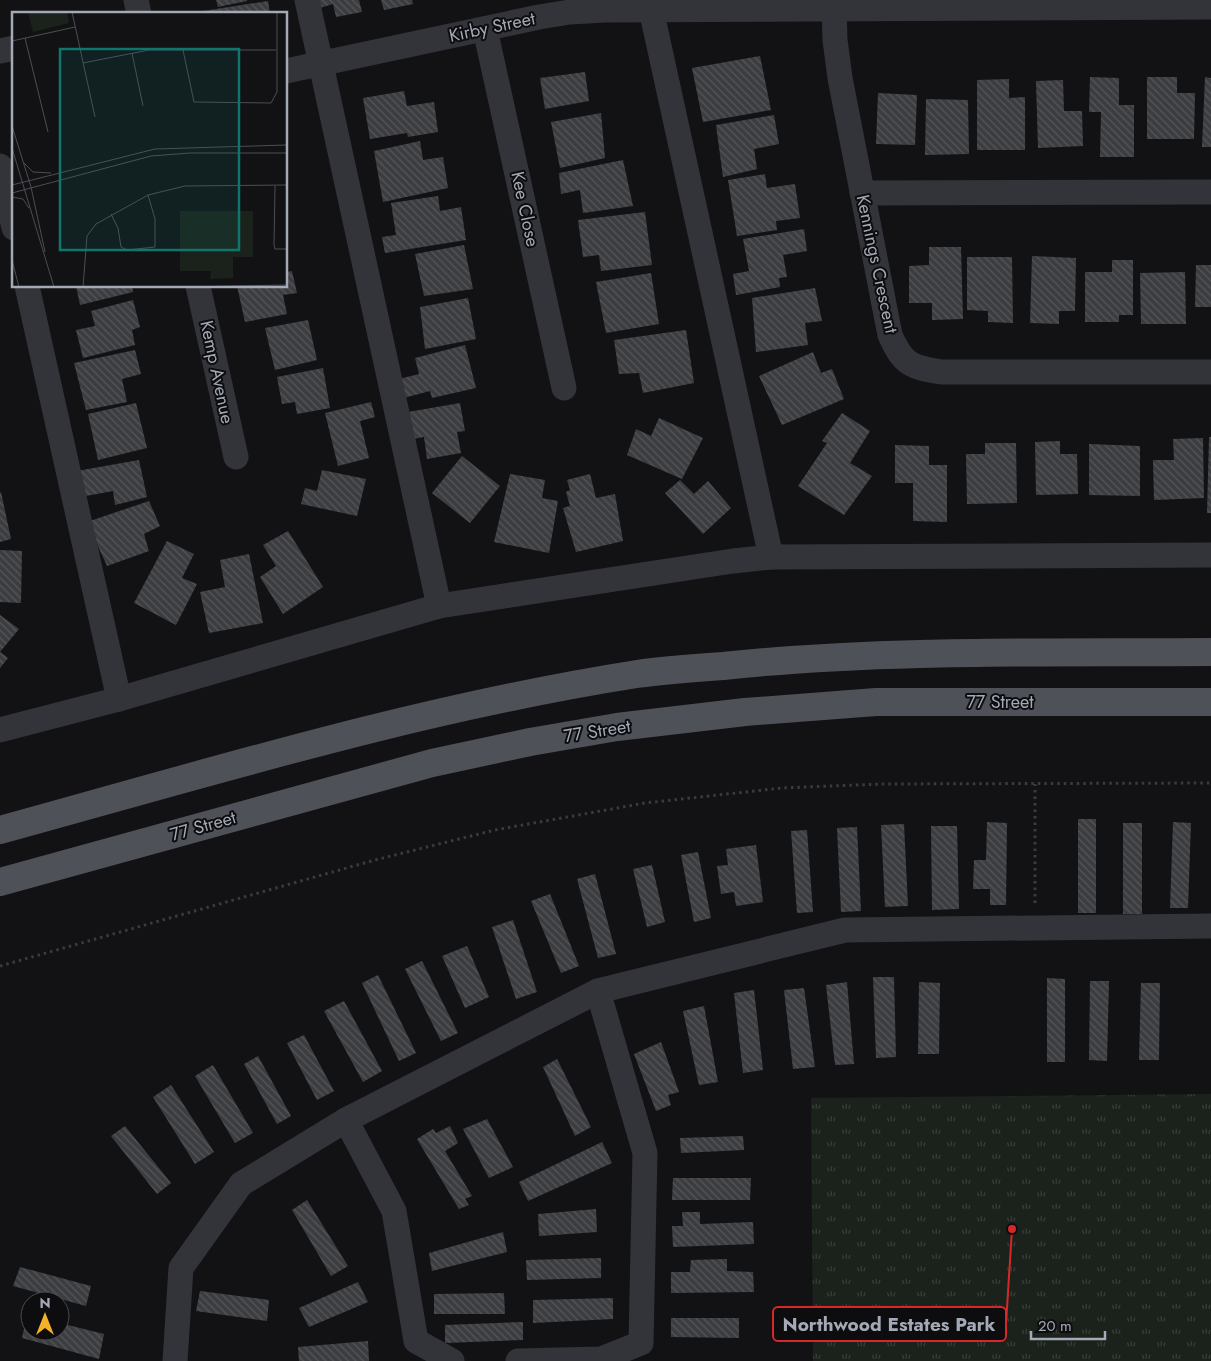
<svg xmlns="http://www.w3.org/2000/svg" width="1211" height="1361" font-family="Jost,sans-serif">
<style>
.park{fill:url(#park-tufts)}
.building{fill:url(#building-back-hatch)}
.lines{fill:none;stroke-linecap:round;stroke-linejoin:round}
.path{stroke:#393b40;stroke-width:3;stroke-dasharray:2.5 4;stroke-linecap:butt}
.minor{stroke:#333439;stroke-width:25}
.major{stroke:#4f5158;stroke-width:28}
.labels{text-anchor:middle;dominant-baseline:central;stroke-width:4;stroke-linejoin:round;paint-order:stroke}
.street-label{font-size:18px;fill:#a3a9b5;stroke:#0d0d0f}
.inset-road{fill:none;stroke:#4c4e54;stroke-width:1}
.view{fill:#0f766e;fill-opacity:0.15;stroke:#0f766e;stroke-width:2.5}
.inset-edge{fill:none;stroke:#a3a9b5;stroke-width:2.5}
.leader{fill:none;stroke:#d62828;stroke-width:2}
.callout-dot{fill:#d62828;stroke:#0d0d0f;stroke-width:2}
.callout{fill:#0d0d0f;stroke:#d62828;stroke-width:2}
.callout-label{font-size:19px;text-anchor:middle;font-weight:bold;fill:#a3a9b5}
</style>
<defs>
<pattern id="park-tufts" width="24" height="20" patternUnits="userSpaceOnUse" patternTransform="scale(1.25)"><rect width="24" height="20" fill="#1a221b"/><path d="M3 7l-1-3M5 7V3M7 7l1-3M15 17l-1-3M17 17v-4M19 17l1-3" fill="none" stroke="#383f3a"/></pattern>
<pattern id="building-back-hatch" width="6" height="6" patternUnits="userSpaceOnUse" patternTransform="scale(1.25)"><rect width="6" height="6" fill="#3c3d41"/><path d="M-1 5l2 2M0 0l6 6M5-1l2 2" fill="none" stroke="#55565a"/></pattern>
</defs>
<rect width="100%" height="100%" fill="#121214"/>
<path class="park" d="M1211,1094v267h-398l-2,-263z"/>
<g class="building">
<path d="M216,0h31v1l-29,6z"/>
<path d="M311,0h48l3,12 -26,5 -3,-13 -20,6z"/>
<path d="M381,0h31l1,4 -29,6z"/>
<path d="M268,1l2,13h-73v-2z"/>
<path d="M760,56l11,54 -68,12 -11,-54z"/>
<path d="M585,72l4,29 -44,8 -5,-31z"/>
<path d="M1090,77l29,1v27h15v52h-34l1,-45h-12z"/>
<path d="M1147,77h30v16h18l-1,46h-47z"/>
<path d="M1205,77l6,1v69h-9z"/>
<path d="M1009,79v19l16,-1v53h-48v-70z"/>
<path d="M1063,80l1,31h18l1,35 -45,2 -2,-67z"/>
<path d="M404,91l3,15 27,-4 4,30 -30,5 -1,-4 -37,6 -7,-41z"/>
<path d="M878,93l39,2 -2,50 -39,-1z"/>
<path d="M926,99l42,1 1,54 -44,1z"/>
<path d="M601,113l4,45 -45,10 -9,-46z"/>
<path d="M774,115l5,29 -25,5 3,20 -34,8 -7,-52z"/>
<path d="M420,141l3,19 20,-3 5,31 -65,14 -9,-51z"/>
<path d="M623,160l10,46 -50,7 -3,-23 -19,4 -2,-21z"/>
<path d="M765,174l2,14 28,-4 5,34 -24,3 1,9 -40,6 -9,-56z"/>
<path d="M438,196l2,15 21,-4 5,33 -81,13 -3,-16 14,-2 -5,-32z"/>
<path d="M645,212l7,53 -51,6 -2,-16 -16,2 -5,-37z"/>
<path d="M804,229l3,22 -24,4 4,22 -8,1 1,9 -44,8 -3,-21 16,-3 -6,-32z"/>
<path d="M464,245l9,44 -49,7 -9,-42z"/>
<path d="M929,247h32l2,72 -31,1v-17h-23v-37l20,-1z"/>
<path d="M1032,256l44,2 -1,53h-16v13l-29,-1z"/>
<path d="M967,257h45l1,66 -25,-1v-11l-21,-1z"/>
<path d="M1112,260h21v55h-14v7h-34v-50h27z"/>
<path d="M1196,265h15v42h-16z"/>
<path d="M292,271l5,22 -14,2 4,19 -42,8 -8,-36h49v-14z"/>
<path d="M1185,272l1,52h-45l-1,-51z"/>
<path d="M651,273l8,51 -53,9 -10,-51z"/>
<path d="M76,286h56l1,6 -53,13z"/>
<path d="M815,288l7,33 -17,2 3,22 -52,7 -4,-54z"/>
<path d="M468,298l8,41 -51,10 -5,-42z"/>
<path d="M133,300l7,27 -8,3 3,15 -52,13 -7,-28 19,-4 -4,-15z"/>
<path d="M308,320l9,40 -42,10 -10,-42z"/>
<path d="M686,330l8,53 -51,10 -4,-20 -20,1 -5,-34z"/>
<path d="M465,345l11,43 -44,10 -2,-7 -30,8 -5,-19 24,-6 -4,-16z"/>
<path d="M135,350l6,24 -19,5 5,23 -41,8 -12,-47z"/>
<path d="M813,352l8,21 11,-4 12,30 -62,26 -23,-49z"/>
<path d="M323,368l7,40 -33,6 -2,-12 -13,2 -5,-27z"/>
<path d="M371,402l4,15 -15,4 9,37 -31,8 -13,-53z"/>
<path d="M136,403l11,45 -49,12 -10,-46z"/>
<path d="M460,403l5,28 -8,1 4,21 -34,6 -3,-22 -11,2 -5,-27z"/>
<path d="M842,413l28,18 -20,32 22,13 -28,39 -46,-29 29,-43 -5,-2z"/>
<path d="M659,418l44,20 -21,41 -55,-24 9,-26 15,7z"/>
<path d="M1209,437h2v76h-4z"/>
<path d="M1203,438l1,60 -50,2 -1,-40h21l-1,-21z"/>
<path d="M1060,441v13h17l1,40 -42,1 -1,-53z"/>
<path d="M985,443h31l1,60 -50,1 -1,-50h19z"/>
<path d="M1089,444l51,2v50l-51,-1z"/>
<path d="M895,445l34,1v19h18v57l-34,-1v-38h-18z"/>
<path d="M462,456l38,30 -30,37 -38,-30z"/>
<path d="M139,460l8,37 -32,8 -2,-14 -38,7 -4,-26z"/>
<path d="M322,470l44,9 -9,37 -56,-12 4,-16 12,3z"/>
<path d="M510,474l35,6 -3,18 16,3 -9,52 -55,-11z"/>
<path d="M590,474l6,24 19,-4 8,47 -47,11 -13,-44 7,-2 -4,-14 4,-2 -3,-10z"/>
<path d="M680,480l14,14 14,-13 23,27 -28,26 -38,-41z"/>
<path d="M1,492l10,47 -11,3v-49z"/>
<path d="M149,501l11,25 -16,8 5,17 -42,15 -20,-44z"/>
<path d="M288,531l35,56 -40,27 -23,-37 16,-11 -13,-21z"/>
<path d="M167,541l27,13 -12,24 15,6 -21,41 -42,-22z"/>
<path d="M0,550l22,1 -1,52 -21,-1z"/>
<path d="M249,554l14,69 -54,10 -9,-41 25,-5 -5,-27z"/>
<path d="M0,615l19,14 -19,23 8,6 -8,10z"/>
<rect x="1078" y="819" width="18" height="94"/>
<path d="M987,822l20,1 -1,82h-16v-16h-17l1,-29h12z"/>
<path d="M1173,822l18,1 -3,85h-18z"/>
<rect x="1123" y="823" width="19" height="91"/>
<path d="M904,824l4,82 -23,1 -4,-82z"/>
<path d="M931,826h26l2,83 -27,1z"/>
<path d="M857,827l4,84 -20,1 -4,-84z"/>
<path d="M807,830l6,82 -16,1 -6,-82z"/>
<path d="M756,845l7,57 -27,4 -2,-14 -13,2 -4,-28 11,-1 -2,-16z"/>
<path d="M698,852l13,66 -17,4 -13,-67z"/>
<path d="M652,865l13,57 -18,5 -14,-58z"/>
<path d="M595,874l21,80 -18,4 -21,-79z"/>
<path d="M550,894l29,72 -18,7 -30,-72z"/>
<path d="M513,920l24,72 -21,7 -24,-72z"/>
<path d="M467,946l22,51 -24,11 -23,-52z"/>
<path d="M422,961l36,72 -17,8 -36,-72z"/>
<path d="M378,975l38,78 -17,8 -37,-78z"/>
<path d="M873,977h21l2,80 -20,1z"/>
<path d="M1047,978l18,1v83h-18z"/>
<path d="M1090,981h19l-2,80 -18,-1z"/>
<path d="M847,982l7,82 -19,1 -9,-80z"/>
<path d="M919,982l21,1 -1,71h-21z"/>
<path d="M1141,983h19l-1,77h-20z"/>
<path d="M804,988l11,79 -22,2 -9,-79z"/>
<path d="M754,990l9,80 -20,3 -9,-80z"/>
<path d="M344,1001l38,70 -19,11 -39,-71z"/>
<path d="M704,1006l14,76 -19,3 -16,-74z"/>
<path d="M304,1035l30,56 -17,9 -30,-57z"/>
<path d="M661,1042l18,50 -11,3 3,10 -15,6 -22,-57z"/>
<path d="M258,1056l33,60 -14,8 -33,-60z"/>
<path d="M557,1059l34,68 -16,9 -32,-69z"/>
<path d="M213,1065l40,68 -18,10 -40,-67z"/>
<path d="M171,1085l43,67 -19,12 -42,-67z"/>
<path d="M487,1119l26,48 -24,11 -26,-49z"/>
<path d="M125,1126l46,57 -14,11 -46,-58z"/>
<path d="M450,1126l8,17 -13,8 27,45 -7,3 4,6 -10,4 -42,-70 16,-10 3,4z"/>
<path d="M743,1136l1,14 -63,3 -1,-15z"/>
<path d="M602,1142l10,21 -84,38 -9,-19z"/>
<path d="M673,1178h78l-1,22h-78z"/>
<path d="M307,1200l41,66 -17,10 -39,-66z"/>
<path d="M596,1209l1,23 -58,4 -1,-22z"/>
<path d="M682,1212h18v12l53,-2 1,22 -81,3 -1,-21h11z"/>
<path d="M503,1232l4,20 -75,19 -3,-18z"/>
<path d="M601,1258v20l-74,2 -1,-20z"/>
<path d="M727,1259v12l26,1 1,20 -83,1v-21h19l1,-12z"/>
<path d="M20,1267l71,19 -5,20 -73,-20z"/>
<path d="M358,1282l10,20 -59,25 -10,-19z"/>
<path d="M200,1291l69,9 -2,21 -71,-10z"/>
<path d="M504,1293l1,21h-71v-20z"/>
<path d="M613,1298v21l-80,4v-23z"/>
<path d="M27,1315h3v16h30v-8l44,11 -5,25 -77,-21z"/>
<path d="M671,1318h68v20l-68,-1z"/>
<path d="M523,1322v18l-78,3v-18z"/>
<path d="M368,1341l1,20h-70l-1,-14z"/>
</g>
<g class="lines">
<g class="path">
<path d="M1035,903v-119"/>
<path d="M0,966l375,-106 120,-30 150,-27 137,-15 99,-4 330,-1"/>
</g>
<g class="minor">
<path d="M136,0l3,14"/>
<path d="M307,0l132,606"/>
<path d="M649,0l122,557"/>
<path d="M834,8l1,32 5,38 50,257c13,29 20,32 51,37h270"/>
<path d="M485,29l79,359"/>
<path d="M0,51l14,-3"/>
<path d="M286,71l253,-54 31,-5 35,-2 606,-3"/>
<path d="M0,166l14,62"/>
<path d="M862,193l349,-1"/>
<path d="M27,286l92,413"/>
<path d="M198,286l38,171"/>
<path d="M0,730l119,-31 320,-93 294,-45 38,-4 440,-2"/>
<path d="M346,1120l48,91 22,130 36,20"/>
<path d="M175,1361l6,-93 60,-84 105,-64 252,-129 247,-61 366,-4"/>
<path d="M518,1361l83,-2 40,-16 4,-190 -47,-162"/>
</g>
<g class="major">
<path d="M0,830c211,-58 420,-122 637,-156 28,-4 57,-6 86,-8 162,-17 325,-13 488,-14"/>
<path d="M0,882l432,-119 98,-21 87,-15 128,-15 131,-10h335"/>
</g>
</g>
<g class="labels">
<g class="street-label">
<text transform="translate(492 27) rotate(-12)">Kirby Street</text>
<text transform="translate(525 209) rotate(78)">Kee Close</text>
<text transform="translate(877 264) rotate(78)">Kennings Crescent</text>
<text transform="translate(217 372) rotate(78)">Kemp Avenue</text>
<text x="1000" y="702">77 Street</text>
<text transform="translate(597 731) rotate(-9)">77 Street</text>
<text transform="translate(203 826) rotate(-16)">77 Street</text>
</g>
</g>
<g transform="translate(12 12)">
<rect width="275" height="275" fill="#121214"/>
<path d="M16,0h39l2,11 -36,9zM168,199h73v46h-20v21l-23,1 1,-8h-31z" fill="#1a221b"/>
<path class="inset-road" d="M60,0l23,105M13,26l23,94M0,29l63,-14M171,38l11,52 77,1 6,-11v-80M120,41l11,53M71,51l66,-13h127M0,114l19,61 14,65M0,136l42,139M12,151l9,9 18,1M0,173l143,-36 132,-4M263,174l-1,59 1,4h12M0,181l139,-37 39,-3h97M0,185l11,2 6,9M99,202l7,14 3,19 6,3 28,-3v-28l-7,-24M0,248l7,27M71,275l4,-51 9,-12 52,-29 37,-9 102,-1M166,275l109,-2"/>
<path class="view" d="M48,37h179v201h-179z"/>
<rect width="275" height="275" class="inset-edge"/>
</g>
<path class="leader" d="M1012 1229L1006 1324"/>
<circle class="callout-dot" cx="1012" cy="1229" r="5"/>
<rect class="callout" x="773" y="1307" width="233" height="34" rx="5"/>
<g class="callout-label">
<text x="889" y="1331">Northwood Estates Park</text>
</g>
<g transform="translate(45 1316)"><circle r="24" fill="#0d0d0f" stroke="#494b51"/>
<path d="M0-4L9 19L0 12L-9 19Z" fill="#f4b22a"/>
<text y="-8" font-size="14" font-weight="bold" text-anchor="middle" fill="#a3a9b5">N</text>
</g>
<path d="M1031 1331v8h74v-8" fill="none" stroke="#a3a9b5" stroke-width="2.5"/>
<text x="1038" y="1331" font-size="15" fill="#a3a9b5" stroke="#0d0d0f" stroke-width="4" paint-order="stroke">20 m</text>
</svg>
